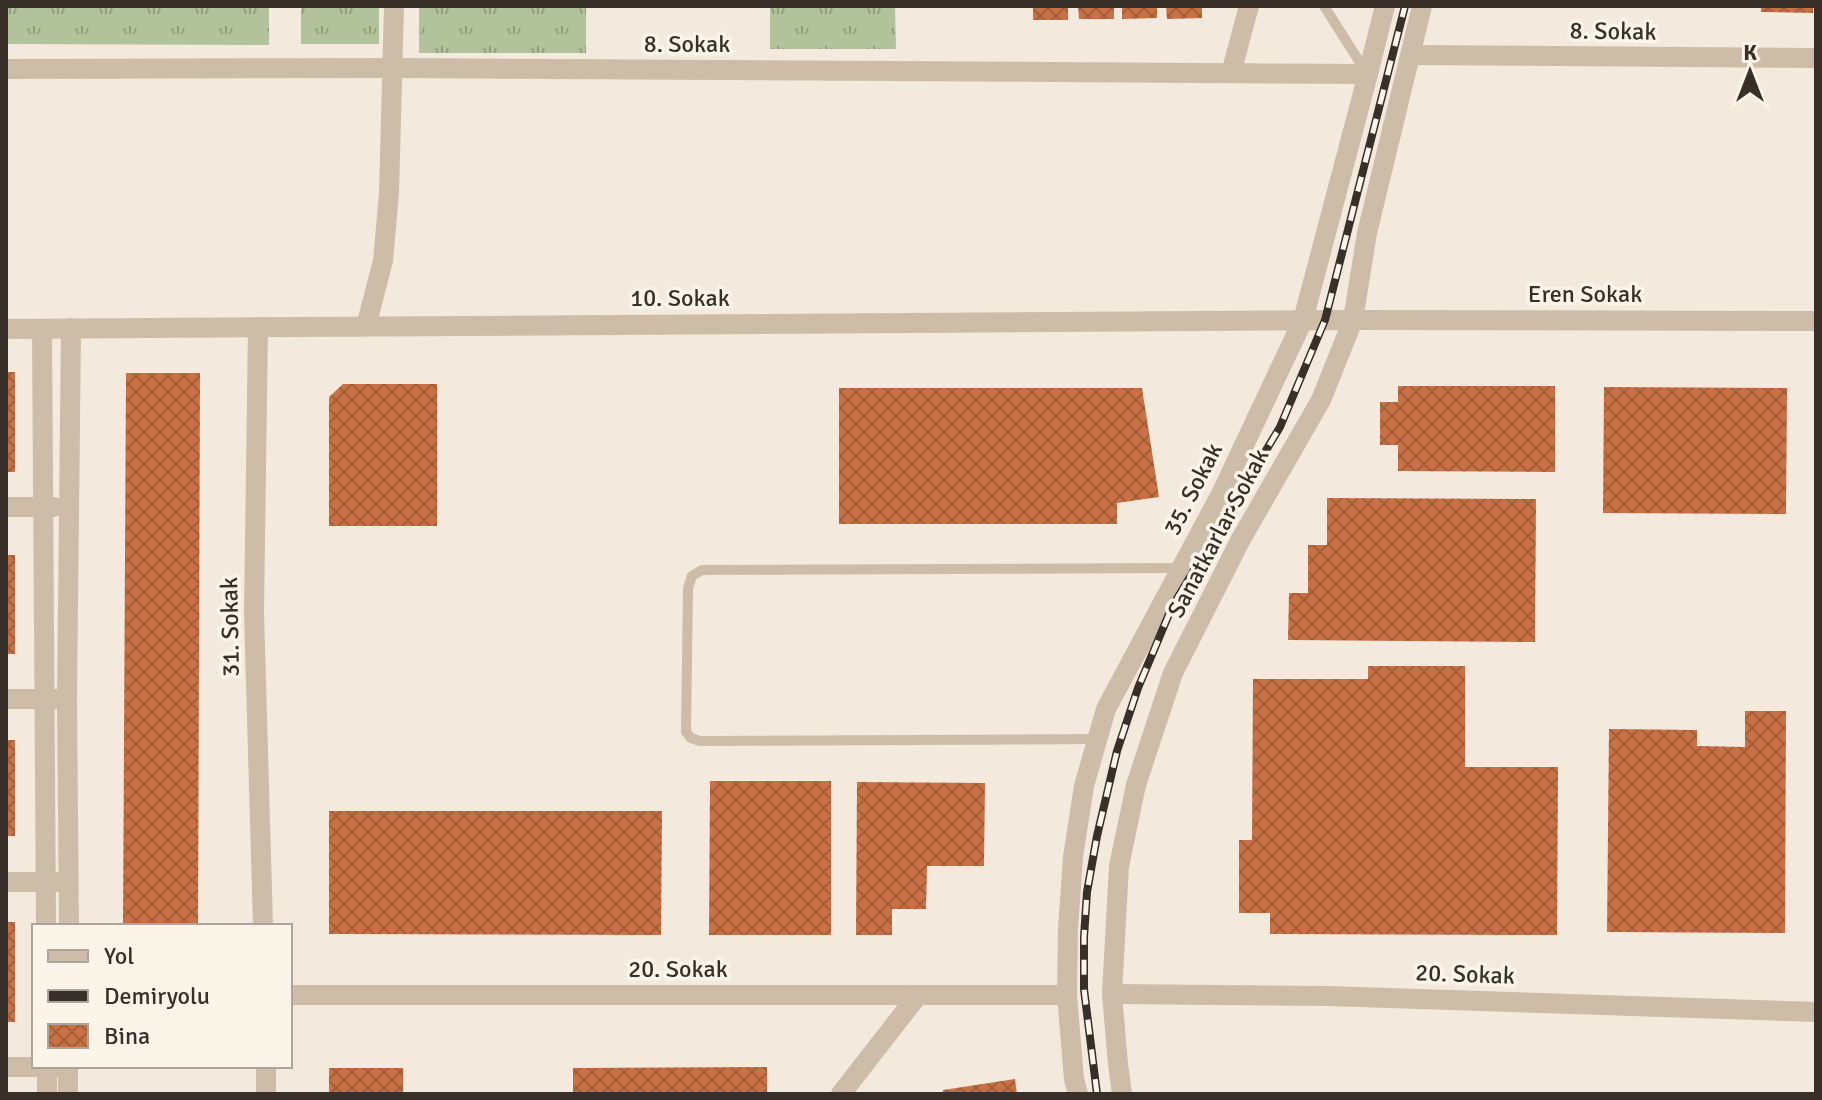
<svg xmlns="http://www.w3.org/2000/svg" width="1822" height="1100" font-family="Signika,sans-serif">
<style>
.grass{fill:url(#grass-tufts)}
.building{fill:url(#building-cross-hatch)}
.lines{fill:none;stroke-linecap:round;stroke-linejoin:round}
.service{stroke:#ccbca8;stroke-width:10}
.minor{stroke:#ccbca8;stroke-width:20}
.tertiary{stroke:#ccbca8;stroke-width:20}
.rail-casing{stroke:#382f28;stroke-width:8}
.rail{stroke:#faf4e9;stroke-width:5;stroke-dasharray:15;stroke-linecap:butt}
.labels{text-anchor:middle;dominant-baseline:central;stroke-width:7;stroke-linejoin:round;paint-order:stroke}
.street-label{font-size:24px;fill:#382f28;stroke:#faf4e9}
</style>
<defs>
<pattern id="grass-tufts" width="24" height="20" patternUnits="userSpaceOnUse" patternTransform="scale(2)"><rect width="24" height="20" fill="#b2c39c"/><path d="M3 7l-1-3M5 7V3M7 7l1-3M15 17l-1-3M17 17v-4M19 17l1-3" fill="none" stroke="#929f7f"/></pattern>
<pattern id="building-cross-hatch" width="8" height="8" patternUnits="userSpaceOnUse" patternTransform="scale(2)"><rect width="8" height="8" fill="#c97144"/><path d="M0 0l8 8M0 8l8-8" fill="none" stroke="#a45d39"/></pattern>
</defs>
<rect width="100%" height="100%" fill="#f3eadd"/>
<g class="grass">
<path d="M6,6h263v39l-263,-1z"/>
<rect x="301" y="6" width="78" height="38"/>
<rect x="419" y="6" width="167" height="47"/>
<path d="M770,6h125l1,43h-126z"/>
</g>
<g class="building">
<rect x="1033" y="6" width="35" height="14"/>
<path d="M1078,6h36v13h-35z"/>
<path d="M1122,6h35v12l-35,1z"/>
<path d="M1166,6h36v12l-35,1z"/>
<path d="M1761,6h52v7l-52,-1z"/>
<rect x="6" y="372" width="9" height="100"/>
<path d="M126,373h74l-2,553h-75z"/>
<path d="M343,384h94v142h-108v-129z"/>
<path d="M1398,386h157v86l-157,-1v-26h-18v-43h18z"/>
<path d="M1604,387l183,1 -1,126 -183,-1z"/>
<path d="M839,388h303l17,109 -42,6v21h-278z"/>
<path d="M1327,498l209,1 -1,143 -247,-2 1,-47h19v-48h19z"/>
<rect x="6" y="555" width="9" height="99"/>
<path d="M1368,666h97v101h93l-1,168 -287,-1v-21h-31v-73h13l1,-161h115z"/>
<path d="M1745,711h41l-1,222 -178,-1 2,-203 88,1v16l48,1z"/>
<rect x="6" y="740" width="9" height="96"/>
<path d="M710,781h121v154h-122z"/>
<path d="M857,782l128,1 -1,83h-57l-1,43h-34v26h-36z"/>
<path d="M329,811h333l-1,124 -332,-1z"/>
<rect x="6" y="922" width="9" height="100"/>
<path d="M767,1067v27h-194v-26z"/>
<rect x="329" y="1068" width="74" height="26"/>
<path d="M1015,1079l2,15h-74v-4z"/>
</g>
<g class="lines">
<g class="service">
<path d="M1324,6l42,66"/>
<path d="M1098,739l-398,2 -9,-3 -5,-6 2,-144 4,-12 10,-6 480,-2"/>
</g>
<g class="minor">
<path d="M1410,55l406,3"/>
<path d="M1231,73l18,-67"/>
<path d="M1368,74l17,-68"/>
<path d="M366,326l17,-65 6,-68 5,-187"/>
<path d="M258,327l-4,285 9,314"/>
<path d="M6,329l1347,-9 463,1"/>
<path d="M42,329l4,597"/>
<path d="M6,507h48"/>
<path d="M6,699h52"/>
<path d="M6,882h52"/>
<path d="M69,926l-2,-226 4,-372"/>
<path d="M1112,994l216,2 488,16"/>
<path d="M290,995h777"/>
<path d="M47,1066v28"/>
<path d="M68,1066v28"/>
<path d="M266,1066v28"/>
<path d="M6,1067h62"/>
<path d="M841,1094l77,-99"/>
</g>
<g class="tertiary">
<path d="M6,69l387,-1 975,6 -65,246 -82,174 -115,215 -22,77 -11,71 -5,72 -1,66 7,84 4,15"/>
<path d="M1122,1094l-4,-30 -6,-70 7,-128 17,-81 37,-112 68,-134 80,-139 32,-80 14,-87 55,-227"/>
</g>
<defs>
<path id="rail" d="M1097,1094l-13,-105v-52l3,-45 10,-56 20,-85 21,-63 34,-81 108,-180 45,-107 80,-314"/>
</defs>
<use href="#rail" class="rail-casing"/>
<use href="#rail" class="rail"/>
</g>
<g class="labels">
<g class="street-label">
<text transform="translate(1613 31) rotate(1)">8. Sokak</text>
<text x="687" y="44">8. Sokak</text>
<text x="1585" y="294">Eren Sokak</text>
<text x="680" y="298">10. Sokak</text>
<text transform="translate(1193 489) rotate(-63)">35. Sokak</text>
<text transform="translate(1218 533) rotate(-62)">Sanatkarlar Sokak</text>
<text transform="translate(230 627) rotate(-91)">31. Sokak</text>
<text x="678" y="969">20. Sokak</text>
<text transform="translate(1465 974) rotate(2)">20. Sokak</text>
</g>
</g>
<rect width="1822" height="1100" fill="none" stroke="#382f28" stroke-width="16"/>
<rect x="32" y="924" width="260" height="144" fill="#faf4e9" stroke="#aca59c" stroke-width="2"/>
<rect x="48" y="950" width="40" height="12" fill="#ccbca8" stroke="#aca59c" stroke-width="2"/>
<text x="104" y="964" font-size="24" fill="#382f28">Yol</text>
<rect x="48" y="990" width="40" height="12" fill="#382f28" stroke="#aca59c" stroke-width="2"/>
<text x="104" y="1004" font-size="24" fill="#382f28">Demiryolu</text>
<rect x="48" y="1024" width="40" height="24" fill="url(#building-cross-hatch)" stroke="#aca59c" stroke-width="2"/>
<text x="104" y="1044" font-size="24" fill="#382f28">Bina</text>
<g transform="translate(1750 72)" stroke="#faf4e9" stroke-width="6" paint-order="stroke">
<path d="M0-6L14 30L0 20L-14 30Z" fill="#382f28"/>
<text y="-12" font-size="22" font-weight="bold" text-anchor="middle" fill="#382f28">K</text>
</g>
</svg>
